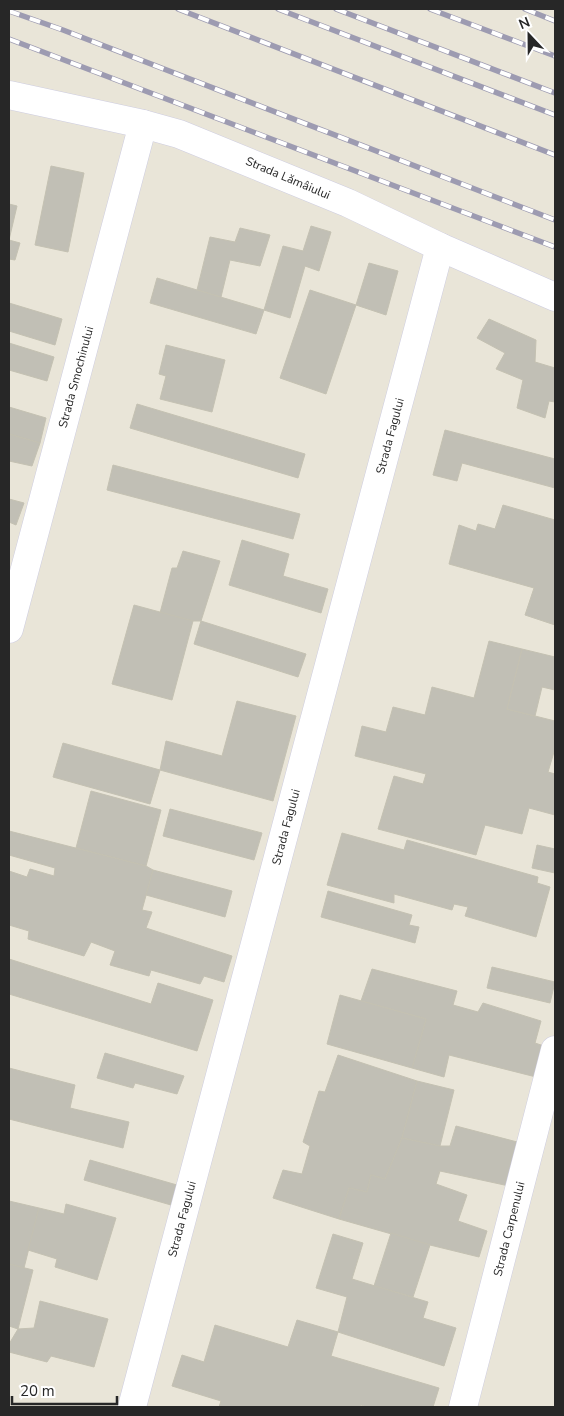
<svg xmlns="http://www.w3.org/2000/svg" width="564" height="1416" font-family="'Nunito Sans',sans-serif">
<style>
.building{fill:#c1bfb5;stroke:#c4c1b2}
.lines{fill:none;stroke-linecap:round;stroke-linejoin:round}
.minor-casing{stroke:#cecde0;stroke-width:29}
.minor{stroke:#fff;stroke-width:28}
.rail-casing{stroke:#9d9bb1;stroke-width:5.5}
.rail{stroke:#fff;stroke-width:4;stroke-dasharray:11;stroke-linecap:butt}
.labels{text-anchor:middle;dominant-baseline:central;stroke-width:4;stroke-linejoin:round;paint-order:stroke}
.street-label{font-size:12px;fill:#272727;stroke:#fff}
</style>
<rect width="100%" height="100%" fill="#e9e5d8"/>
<g class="building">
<path d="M51,166l33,7 -16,79 -33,-7z"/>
<path d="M9,204l8,2 -8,34 11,3 -5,17 -6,-1z"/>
<path d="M311,226l20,6 -12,39 -14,-5 -15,52 -26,-8 19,-64 20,5z"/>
<path d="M240,228l30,7 -10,31 -30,-6 -9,37 -24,-7 13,-53 25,5z"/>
<path d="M369,263l29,8 -12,44 -30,-10z"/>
<path d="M157,278l107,32 -8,24 -106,-31z"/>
<path d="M310,290l46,15 -30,89 -46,-16z"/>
<path d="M9,303l53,16 -7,26 -46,-14z"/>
<path d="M489,319l47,21 -1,22 20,6v34l-6,-1 -4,17 -28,-10 6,-28 -27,-11 9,-16 -28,-15z"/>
<path d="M9,343l45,14 -7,24 -38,-11z"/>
<path d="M166,345l59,15 -13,52 -52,-13 6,-23 -7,-2z"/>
<path d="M137,404l168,50 -7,24 -168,-50z"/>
<path d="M9,407l37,11 -6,25 -31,-9z"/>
<path d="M445,430l110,29v29l-93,-25 -5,18 -24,-6z"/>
<path d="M9,434l31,9 -8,23 -23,-5z"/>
<path d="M113,465l187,49 -7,25 -186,-49z"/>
<path d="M9,499l15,4 -8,22 -7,-3z"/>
<path d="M503,505l52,15v105l-30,-10 9,-27 -85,-24 10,-39 17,6 2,-7 17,5z"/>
<path d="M242,540l47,14 -6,22 45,13 -7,24 -92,-28z"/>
<path d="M183,551l37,10 -19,60h-8l-33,-8 12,-45h5z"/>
<path d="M134,605l59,16 -21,79 -60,-16z"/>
<path d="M201,621l105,33 -8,23 -104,-33z"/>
<path d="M489,641l33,8 -15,60 48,12v32l-1,-1 -6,20 7,2v41l-26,-7 -7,26 -37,-9 -9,30 -98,-26 16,-53 29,8 3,-10 -71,-18 7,-30 24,6 7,-25 32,8 7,-28 42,11z"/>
<path d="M522,649l33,8v33l-13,-3 -7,29 -28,-7z"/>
<path d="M237,701l59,15 -23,85 -113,-31 6,-29 56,15z"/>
<path d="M63,743l97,27 -10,34 -97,-27z"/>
<path d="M91,791l70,19 -15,56 -70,-18z"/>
<path d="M170,809l92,24 -8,27 -91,-24z"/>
<path d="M9,831l137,35 7,4 -11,40 10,2 -6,16 86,28 -8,26 -20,-6 -4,8 -49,-14 -2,6 -39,-11 5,-14 -24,-9 -7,14 -56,-17 1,-8 -20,-6v-54l18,6 3,-8 24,7 1,-8 -46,-13z"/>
<path d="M342,833l62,17 3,-10 131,37 -1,6 13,4 -14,50 -71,-21 3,-9 -14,-3 -2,6 -58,-16v9l-67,-18z"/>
<path d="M537,845l18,4v24l-23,-5z"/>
<path d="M153,870l79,21 -7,26 -79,-22z"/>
<path d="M328,891l84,24 -3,10 10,2 -4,16 -94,-26z"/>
<path d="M9,959l142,45 7,-21 55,17 -16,51 -188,-57z"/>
<path d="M492,967l63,15 -5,21 -63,-15z"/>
<path d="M372,969l85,22 -4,14 25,7 5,-9 58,18 -6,22 9,3 -8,31 -87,-22 -5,22 -32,-9 14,-49 -65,-18z"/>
<path d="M340,995l86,24 -14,49 -85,-24z"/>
<path d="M105,1053l79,23 -7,18 -42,-11 -2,5 -36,-10z"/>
<path d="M338,1055l79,26 -15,57 -17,41 -14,-4 -4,17 -18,-4 -10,31 -66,-21 10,-28 19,4 8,-28 -7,-4 16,-51 6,1z"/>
<path d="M9,1068l66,17 -5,23 59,14 -6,26 -114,-29z"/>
<path d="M417,1081l37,9 -14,56 -38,-8z"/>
<path d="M456,1126l65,17 -12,43 -69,-15 -4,13 31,11 -9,26 29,10 -8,26 -49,-12 -91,-26 10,-31 18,4 4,-17 14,4 17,-41 38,8h10z"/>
<path d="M90,1160l87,25 -6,20 -87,-25z"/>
<path d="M9,1201l30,7 -15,60 -15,-4z"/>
<path d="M66,1204l50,14 -19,62 -42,-13 2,-8 -29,-9 11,-42 25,6z"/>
<path d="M391,1233l39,12 -17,52 -39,-11z"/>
<path d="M333,1234l30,9 -11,36 76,23 -5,16 33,10 -12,38 -106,-34 9,-35 -31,-9z"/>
<path d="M9,1264l24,6 -15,59 -9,-3z"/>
<path d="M40,1301l68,18 -14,48 -43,-11 -4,6 -38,-10v-8l9,-15 16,-1z"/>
<path d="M297,1320l41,12 -7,24 108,32 -6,19h-66l-6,-2 -1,2h-141l2,-6 -49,-15 10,-31 22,7 11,-37 73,22z"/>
</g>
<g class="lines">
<defs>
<g id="minor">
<path d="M9,95l134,29 36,10 169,69 92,44 115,50"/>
<path d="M9,629l134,-505"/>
<path d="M132,1407l308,-1160"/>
<path d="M463,1407l92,-357"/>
</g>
</defs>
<use href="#minor" class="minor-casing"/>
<use href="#minor" class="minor"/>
<defs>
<g id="rail">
<path d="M178,9l377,146"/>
<path d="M278,9l277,106"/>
<path d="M336,9l219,84"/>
<path d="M430,9l125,47"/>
<path d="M525,9l30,12"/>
<path d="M9,11l54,19 492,190"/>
<path d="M9,39l546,208"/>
</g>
</defs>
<use href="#rail" class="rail-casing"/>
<use href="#rail" class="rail"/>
</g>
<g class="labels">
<g class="street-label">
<text transform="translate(288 178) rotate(23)">Strada Lămâiului</text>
<text transform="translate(76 377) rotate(-75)">Strada Smochinului</text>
<text transform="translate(390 436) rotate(-75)">Strada Fagului</text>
<text transform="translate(286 827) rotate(-75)">Strada Fagului</text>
<text transform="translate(182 1219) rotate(-75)">Strada Fagului</text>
<text transform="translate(509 1229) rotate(-76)">Strada Carpenului</text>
</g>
</g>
<rect width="564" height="1416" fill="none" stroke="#272727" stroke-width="20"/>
<g transform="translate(529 35) rotate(338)" stroke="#ffffff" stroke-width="4" paint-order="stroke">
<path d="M0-4L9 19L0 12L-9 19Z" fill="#272727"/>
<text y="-8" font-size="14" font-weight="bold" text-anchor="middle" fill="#272727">N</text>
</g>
<path d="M12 1396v8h105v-8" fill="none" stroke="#272727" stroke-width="2.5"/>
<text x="20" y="1396" font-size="15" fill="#272727" stroke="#ffffff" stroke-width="4" paint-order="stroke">20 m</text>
</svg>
